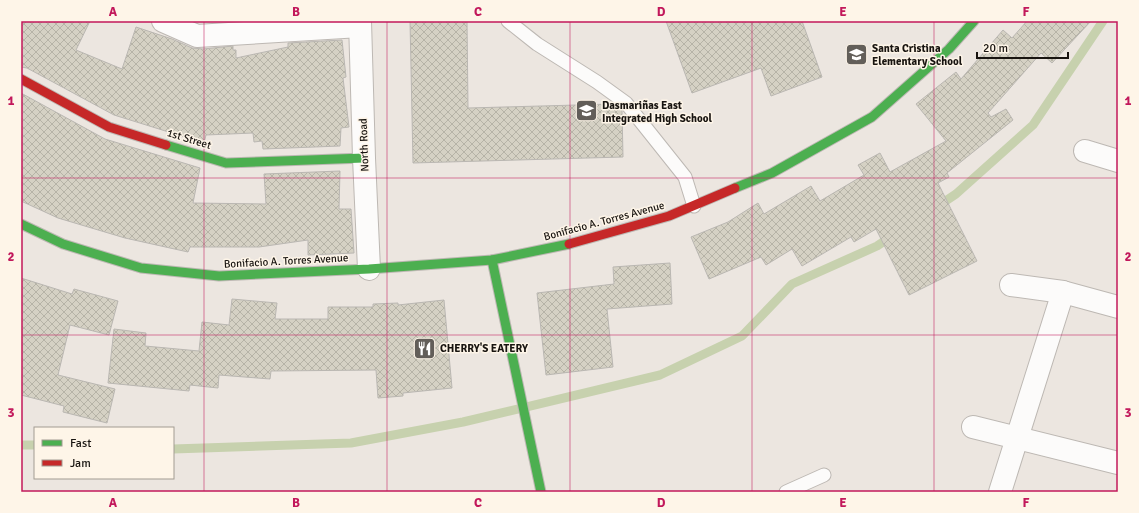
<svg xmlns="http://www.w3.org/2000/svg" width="1139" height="513" font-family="Signika,sans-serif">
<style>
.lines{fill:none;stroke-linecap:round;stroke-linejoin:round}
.stream{stroke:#c7d1ae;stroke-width:9}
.building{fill:url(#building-cross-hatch);stroke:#bab7b2}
.lane-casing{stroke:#bdb8b3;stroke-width:15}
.street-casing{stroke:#bdb8b3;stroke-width:24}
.fast-casing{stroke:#bdb8b3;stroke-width:11}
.jam-casing{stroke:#bdb8b3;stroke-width:11}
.lane{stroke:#fcfbfa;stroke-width:13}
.street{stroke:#fcfbfa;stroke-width:22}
.fast{stroke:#4caf50;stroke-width:9}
.jam{stroke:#c62828;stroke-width:9}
.grid{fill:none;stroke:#c2185b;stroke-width:1;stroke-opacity:0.55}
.labels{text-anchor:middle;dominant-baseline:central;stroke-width:3;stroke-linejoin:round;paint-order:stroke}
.poi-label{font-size:11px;font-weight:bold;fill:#181410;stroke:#fef5e8;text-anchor:start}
.street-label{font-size:11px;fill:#181410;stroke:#fef5e8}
.neatline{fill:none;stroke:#c2185b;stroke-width:1.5}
.grid-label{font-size:13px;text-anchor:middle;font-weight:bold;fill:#c2185b}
</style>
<defs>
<pattern id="building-cross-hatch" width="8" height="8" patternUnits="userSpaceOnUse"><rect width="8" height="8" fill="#d5d1c4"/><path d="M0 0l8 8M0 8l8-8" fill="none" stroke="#b6b3a7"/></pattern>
</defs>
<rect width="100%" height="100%" fill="#ece6e0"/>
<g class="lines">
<g class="stream">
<path d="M938,206l18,-12 77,-69 70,-104"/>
<path d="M21,445h14"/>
<path d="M173,449l178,-6 112,-21 197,-47 82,-39 50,-52 85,-38 15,-10"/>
</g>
</g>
<g class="building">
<path d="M21,21h69l-14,29 46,19 14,-42 36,12 20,9 11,1 30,-3v4h3v8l52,-11v-4l54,-3 4,37 -3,1 6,49 -8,1 -1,18 -77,3 -1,-8 -8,1 -1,-9 -47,2 -2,8 -90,-28 -87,-47 -6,-1z"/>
<path d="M410,21h57l1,87 145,-4 9,7 1,46 -210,6z"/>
<path d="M666,21h136l20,56 -51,19 -10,-28 -69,25z"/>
<path d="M1027,21h64l-39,42 -11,-10 -53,60 3,4 15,-8 7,11 -66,53 2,4 -11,6 39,78 -68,34 -33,-66 -22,13 -3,-5 -49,29 -10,-17 -26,16 -5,-8 -52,22 -18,-42 37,-15 30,-19 6,11 47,-28 9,15 44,-26 -6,-10 22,-12 10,19 56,-31 -30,-37 40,-32 5,7 42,-49 9,8z"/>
<path d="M21,93l84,46 95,29 -7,35 73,1 -2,-30 76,-3 -1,38h12l3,44 -46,2v-15l-49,7h-69l-2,5 -63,-14 -67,-20 -37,-17z"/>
<path d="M670,263l2,41 -65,5 6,58 -67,8 -9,-82 77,-9 -1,-17z"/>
<path d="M21,278l51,16 2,-5 44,12 -9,34 -39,-10 -12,50 57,14 -8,34 -44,-11 1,-6 -43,-11z"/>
<path d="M232,299l45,4 -2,16h53v-12h45v-3l25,-1v2l46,-5 8,88 -49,5v3l-25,2 -2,-28 -105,1 -1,8 -51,-4 -1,13 -28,-3 -1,6 -81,-8 6,-54 32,4 -1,13 54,5 3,-29 27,3z"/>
</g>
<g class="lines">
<defs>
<g id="lane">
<path d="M508,21l29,23 60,38 29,21 59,74 9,29"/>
<path d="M786,492l38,-17"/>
</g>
<g id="street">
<path d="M163,21l34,15 163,-10"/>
<path d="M360,21l4,137 5,111"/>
<path d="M1085,151l33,10"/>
<path d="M1011,285l52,7 55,15"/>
<path d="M973,427l145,36"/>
<path d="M1000,492l63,-200"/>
</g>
<g id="fast">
<path d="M166,145l60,18 138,-5"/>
<path d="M735,188l37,-15 100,-56 77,-68 25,-28"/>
<path d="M21,224l42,20 78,24 78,8 150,-7 123,-9 77,-16"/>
<path d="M492,260l49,232"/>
</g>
<g id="jam">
<path d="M21,79l88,48 57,18"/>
<path d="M569,244l100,-28 66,-28"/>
</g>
</defs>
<use href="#lane" class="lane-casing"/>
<use href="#street" class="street-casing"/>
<use href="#fast" class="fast-casing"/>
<use href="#jam" class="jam-casing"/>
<use href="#lane" class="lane"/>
<use href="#street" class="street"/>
<use href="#fast" class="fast"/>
<use href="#jam" class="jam"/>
</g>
<path class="grid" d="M204,21v471M387,21v471M570,21v471M752,21v471M934,21v471M21,178h1097M21,335h1097"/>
<defs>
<symbol id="school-square" viewBox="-11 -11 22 22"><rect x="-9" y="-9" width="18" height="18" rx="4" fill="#625e59" stroke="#fef5e8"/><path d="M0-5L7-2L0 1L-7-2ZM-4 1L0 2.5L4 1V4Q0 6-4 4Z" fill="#fff"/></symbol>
<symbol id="restaurant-square" viewBox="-11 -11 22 22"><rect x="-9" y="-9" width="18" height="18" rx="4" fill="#625e59" stroke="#fef5e8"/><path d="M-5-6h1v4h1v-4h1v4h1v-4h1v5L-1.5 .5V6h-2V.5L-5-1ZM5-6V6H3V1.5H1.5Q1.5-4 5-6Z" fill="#fff"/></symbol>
</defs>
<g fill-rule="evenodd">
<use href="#school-square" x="844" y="42" width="25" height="25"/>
<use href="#school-square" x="574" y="98" width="25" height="25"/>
<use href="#restaurant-square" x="412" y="336" width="25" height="25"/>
</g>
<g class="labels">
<g class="poi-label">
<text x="872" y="48">Santa Cristina<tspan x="872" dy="13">Elementary School</tspan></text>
<text x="602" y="105">Dasmariñas East<tspan x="602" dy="13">Integrated High School</tspan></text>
<text x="440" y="348">CHERRY'S EATERY</text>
</g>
<g class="street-label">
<text transform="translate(189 139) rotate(17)">1st Street</text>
<text transform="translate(364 145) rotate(-92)">North Road</text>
<text transform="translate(604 221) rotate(-15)">Bonifacio A. Torres Avenue</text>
<text transform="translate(286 261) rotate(-3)">Bonifacio A. Torres Avenue</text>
</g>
</g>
<rect width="1139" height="513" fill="none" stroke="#fef5e8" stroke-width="44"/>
<rect x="34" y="427" width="140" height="52" fill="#fef5e8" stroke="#a29b92"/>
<rect x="42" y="440" width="20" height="6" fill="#4caf50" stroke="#a29b92"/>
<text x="70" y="447" font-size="12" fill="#181410">Fast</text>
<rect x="42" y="460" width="20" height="6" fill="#c62828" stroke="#a29b92"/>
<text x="70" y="467" font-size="12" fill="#181410">Jam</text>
<path d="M977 52v6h91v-6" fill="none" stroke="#181410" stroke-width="2"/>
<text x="983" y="52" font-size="12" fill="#181410" stroke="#fef5e8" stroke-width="3" paint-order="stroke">20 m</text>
<rect x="22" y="22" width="1095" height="469" class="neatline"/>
<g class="grid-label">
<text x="113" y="16">A</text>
<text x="296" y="16">B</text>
<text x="478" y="16">C</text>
<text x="661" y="16">D</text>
<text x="843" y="16">E</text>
<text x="1026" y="16">F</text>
<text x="11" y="105">1</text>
<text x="1128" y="105">1</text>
<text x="11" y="261">2</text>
<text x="1128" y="261">2</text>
<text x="11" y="417">3</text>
<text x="1128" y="417">3</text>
<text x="113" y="507">A</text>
<text x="296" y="507">B</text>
<text x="478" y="507">C</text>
<text x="661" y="507">D</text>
<text x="843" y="507">E</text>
<text x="1026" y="507">F</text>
</g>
</svg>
